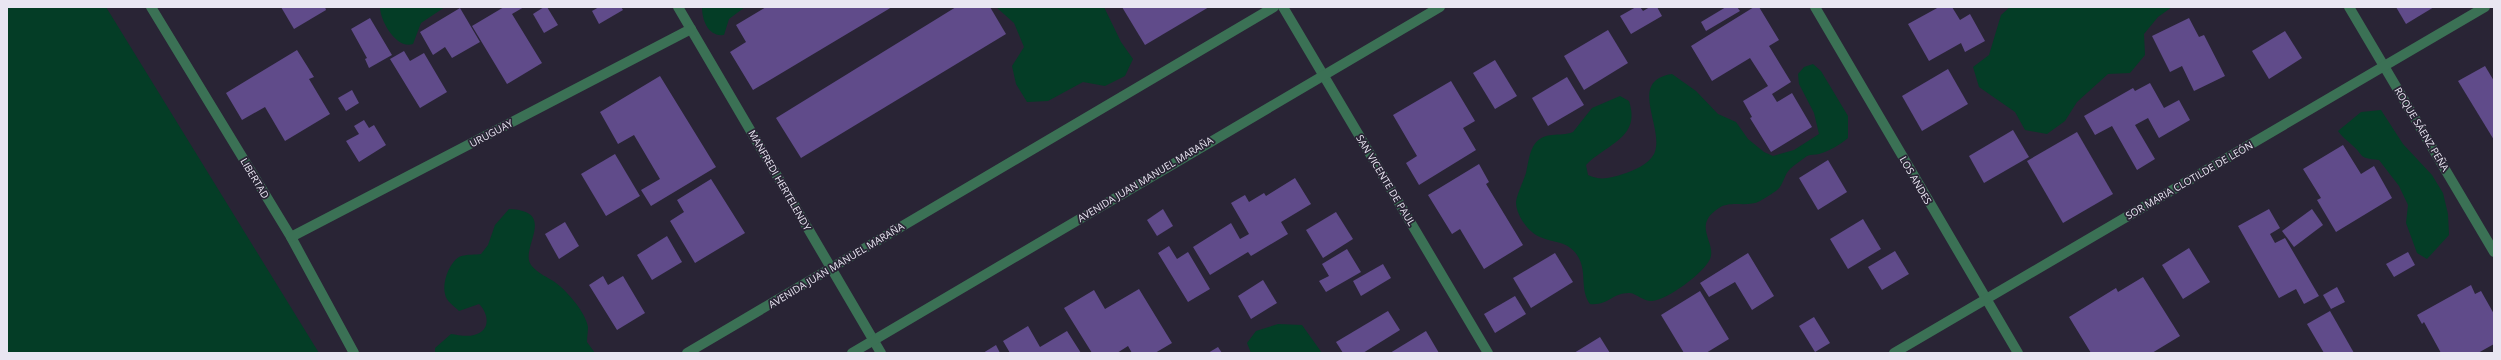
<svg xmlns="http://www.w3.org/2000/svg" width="2501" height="360" font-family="'Open Sans',sans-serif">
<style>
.green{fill:#043d26}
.building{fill:#604b8a}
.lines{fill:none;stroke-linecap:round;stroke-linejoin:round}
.minor{stroke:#3b7155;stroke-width:10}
.tertiary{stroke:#3b7155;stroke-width:10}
.labels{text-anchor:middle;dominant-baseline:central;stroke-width:3.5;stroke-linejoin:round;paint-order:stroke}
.street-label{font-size:10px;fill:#e9e6f2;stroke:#292435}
</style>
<rect width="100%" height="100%" fill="#292435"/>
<g class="green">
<path d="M7,7h99l213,346h-312z"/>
<path d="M380,7h65l-24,16 -8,21c-16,6 -33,-23 -33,-37z"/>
<path d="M702,7h43l-16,12 -5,16c-16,2 -22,-15 -22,-28z"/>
<path d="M996,7h108l17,35 12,17 -8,17 -20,10 -22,-4 -35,19 -21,1 -11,-18 -4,-18 12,-19 -10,-24z"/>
<path d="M2010,7h162l-14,10 -14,17 1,21 -15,18 -22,1 -31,28 -12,19 -18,13 -22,-4 -10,-18 -36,-25 -6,-20 16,-12 12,-40z"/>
<path d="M1813,64l8,7 27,45v22c-8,7 -19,13 -29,16 -4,1 -8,0 -12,2 -5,4 -12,8 -17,13 -5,5 -6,12 -10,18 -4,5 -15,11 -20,14 -13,7 -29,-1 -41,7 -28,18 -2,34 -9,51 -6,14 -43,41 -58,42 -7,1 -15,-7 -22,-8 -17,-1 -22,13 -40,11 -11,-15 -2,-33 -13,-49 -9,-14 -23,-12 -37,-18 -12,-5 -24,-22 -24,-35 1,-8 7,-20 10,-29 4,-17 4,-36 26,-38 8,-1 14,0 21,-3l19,-24 28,-12 9,5c12,37 -21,42 -43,64l2,10c12,6 23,3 35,-1 10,-3 26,-10 31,-20 12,-25 -28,-73 18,-80l24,17 22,23 18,8 12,17 16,13 9,4 21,-6 25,-16 -5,-21 -15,-29 -1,-10 6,-7z"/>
<path d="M2381,110l22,34 29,31 11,18 5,21 1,21 -22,24 -10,-6 -11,-30 2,-18 -9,-19 -20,-26c-22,-2 -14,-4 -27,-15 -5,-5 -10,-8 -14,-14l23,-19z"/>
<path d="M509,209c50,2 10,39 22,56 7,9 17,12 25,18 11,8 30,30 32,44 0,5 -1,10 -1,15l8,11h-160v-5l16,-14c7,1 16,3 23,1 17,-4 15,-21 5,-31l-20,7c-5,-5 -13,-10 -14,-17 -3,-11 4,-31 14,-37 6,-3 16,-2 22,-3l7,-9 7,-20z"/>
<path d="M1278,324l24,1 20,28h-71l-4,-10 9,-12z"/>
</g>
<g class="building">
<path d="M281,7h44l1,3 -32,19z"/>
<path d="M504,7h20l-12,7 30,49 -35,21 -35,-58z"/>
<path d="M544,7h3l11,18 -14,8 -11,-19z"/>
<path d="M599,7h22l2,3 -24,14 -7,-13z"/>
<path d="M766,7h126l-139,83 -23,-38 16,-10 -10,-17z"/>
<path d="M956,7h34l16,27 -205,124 -25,-40z"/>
<path d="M1122,7h87l-64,38z"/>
<path d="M1636,7h4l3,4 7,-4h7l5,9 -31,18 -11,-18z"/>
<path d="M1726,7h11l3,4 -34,20 -5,-9z"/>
<path d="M1754,7h5l20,33 -10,6 22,36 -19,12 5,8 15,-9 20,34 -41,25 -21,-34 2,-1 -9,-16 25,-15 -18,-28 -38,23 -21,-35z"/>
<path d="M1939,7h13l8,13 10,-6 15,27 -20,11 -4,-9 -32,18 -21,-37z"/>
<path d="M2396,7h38l-28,17z"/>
<path d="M460,8l20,34 -28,16 -7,-11 -12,8 -13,-23z"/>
<path d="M370,18l22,37 -23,13 -4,-9 2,-1 -16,-29z"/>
<path d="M2189,18l10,19 5,-2 21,41 -31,15 -12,-25 -12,6 -18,-36z"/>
<path d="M1608,30l20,33 -44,27 -20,-34z"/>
<path d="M2285,31l17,27 -33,21 -17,-28z"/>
<path d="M297,50l17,27 -5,2 21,35 -45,27 -20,-34 -23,13 -16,-27z"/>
<path d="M404,51l6,10 14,-8 23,39 -27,16 -30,-49z"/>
<path d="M1495,60l22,36 -22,13 -22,-36z"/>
<path d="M2485,66l9,15v59l-36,-59z"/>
<path d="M1948,69l20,35 -46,27 -20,-35z"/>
<path d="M660,76l56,91 -65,39 -10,-16 19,-11 -26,-44 -16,9 -18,-32z"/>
<path d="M1567,77l17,28 -36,21 -16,-28z"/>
<path d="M1451,81l24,40 -12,7 13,22 -57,35 -13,-22 11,-7 -24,-41z"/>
<path d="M2150,83l14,25 15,-8 11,20 -31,18 -11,-20 -13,7 20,34 -18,11 -25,-44 -17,9 -11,-19 49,-28 2,3z"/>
<path d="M352,90l7,13 -13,8 -8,-13z"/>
<path d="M364,120l5,8 5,-3 12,20 -27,17 -13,-21 13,-7 -5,-8z"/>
<path d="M2013,130l16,27 -45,26 -15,-27z"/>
<path d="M2077,132l36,62 -50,29 -36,-62z"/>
<path d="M2343,145l18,29 13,-8 18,32 -56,34 -19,-32 4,-2 -18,-29z"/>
<path d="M615,154l25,42 -34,20 -25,-42z"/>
<path d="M1828,160l19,32 -29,18 -19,-32z"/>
<path d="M1479,164l10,18 -3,2 37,61 -39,24 -24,-40 -8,5 -24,-39z"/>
<path d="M1295,178l16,26 -30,18 7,12 -37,22 -3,-4 -38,23 -17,-28 38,-24 9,16 9,-5 -18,-31 14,-8 4,7 15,-9 2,3z"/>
<path d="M711,179l34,54 -50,30 -25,-42 14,-9 -7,-12z"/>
<path d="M1163,209l10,17 -16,10 -10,-16z"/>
<path d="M2269,209l11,19 -10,6 5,9 10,-5 34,58 -15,8 -8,-15 -17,9 -41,-72z"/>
<path d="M2312,209l11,16 -29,22 -12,-16z"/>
<path d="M1336,212l17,27 -30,19 -17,-28z"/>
<path d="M1863,219l18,30 -33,20 -18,-30z"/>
<path d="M565,222l14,24 -20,13 -14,-25z"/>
<path d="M667,236l15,26 -30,18 -15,-25z"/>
<path d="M1169,246l8,13 11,-7 22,37 -22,13 -30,-49z"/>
<path d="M2189,248l21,34 -27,17 -21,-34z"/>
<path d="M1347,249l14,23 -35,20 -7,-11 10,-5 -7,-12z"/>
<path d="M1895,251l14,23 -27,16 -14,-23z"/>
<path d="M2408,252l7,13 -21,12 -8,-13z"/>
<path d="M1555,253l18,29 -42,26 -18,-30z"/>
<path d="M1748,253l26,43 -22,14 -17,-28 -26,15 -9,-14z"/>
<path d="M1383,264l8,14 -30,18 -8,-15z"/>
<path d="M603,276l5,9 15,-9 22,37 -28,17 -28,-45z"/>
<path d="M2143,277l37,59 -28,17h-61l-22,-36 47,-29 2,4z"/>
<path d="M1263,280l14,23 -26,16 -13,-23z"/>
<path d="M2471,285l4,9 6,-3 13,23v30l-16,9h-37l-17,-31 -2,2 -5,-9z"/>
<path d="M2337,287l8,15 -14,7 -8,-14z"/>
<path d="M1139,289l33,54 -17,10h-23l-4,-7 -11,7h-25l-28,-45 30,-18 11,19z"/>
<path d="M1700,291l29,48 -23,14h-22l-23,-38z"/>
<path d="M1515,296l11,18 -31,19 -11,-19z"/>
<path d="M1388,311l12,19 -37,23h-20l-7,-11z"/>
<path d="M2330,311l24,42h-30l-17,-29z"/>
<path d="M1814,317l16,26 -15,9 -16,-26z"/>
<path d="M1028,326l12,21 27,-16 14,22h-71l-7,-12z"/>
<path d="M1426,331l13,22h-49z"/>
<path d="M1600,337l10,16h-36z"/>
<path d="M996,345l4,8h-17z"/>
<path d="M1218,347l4,6h-14z"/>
</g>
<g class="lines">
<g class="minor">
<path d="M151,7l140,230 63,116"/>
<path d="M678,7l203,346"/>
<path d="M1815,7l203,346"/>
<path d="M2349,7l145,245"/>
<path d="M291,237l400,-208"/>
<path d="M1894,353l591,-346"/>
</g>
<g class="tertiary">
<path d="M1283,7l205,346"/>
<path d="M687,353l587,-346"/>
<path d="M852,353l588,-346"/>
</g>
</g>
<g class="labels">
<g class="street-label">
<text transform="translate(2422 129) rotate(59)">ROQUE SÁENZ PEÑA</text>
<text transform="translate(491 133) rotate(-28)">URUGUAY</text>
<text transform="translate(255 178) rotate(59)">LIBERTAD</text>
<text transform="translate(1145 179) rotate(-31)">AVENIDA JUAN MANUEL MARAÑA</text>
<text transform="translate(780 180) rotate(60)">MANFREDI HERTELENDY</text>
<text transform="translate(1386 180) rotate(59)">SAN VICENTE DE PAUL</text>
<text transform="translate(1916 180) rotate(60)">LOS ANDES</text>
<text transform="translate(2189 180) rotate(-30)">SOR MARIA CLOTILDE DE LEÓN</text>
<text transform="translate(836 265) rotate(-31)">AVENIDA JUAN MANUEL MARAÑA</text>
</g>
</g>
<rect width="2501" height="360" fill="none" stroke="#e9e6f2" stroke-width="16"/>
</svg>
